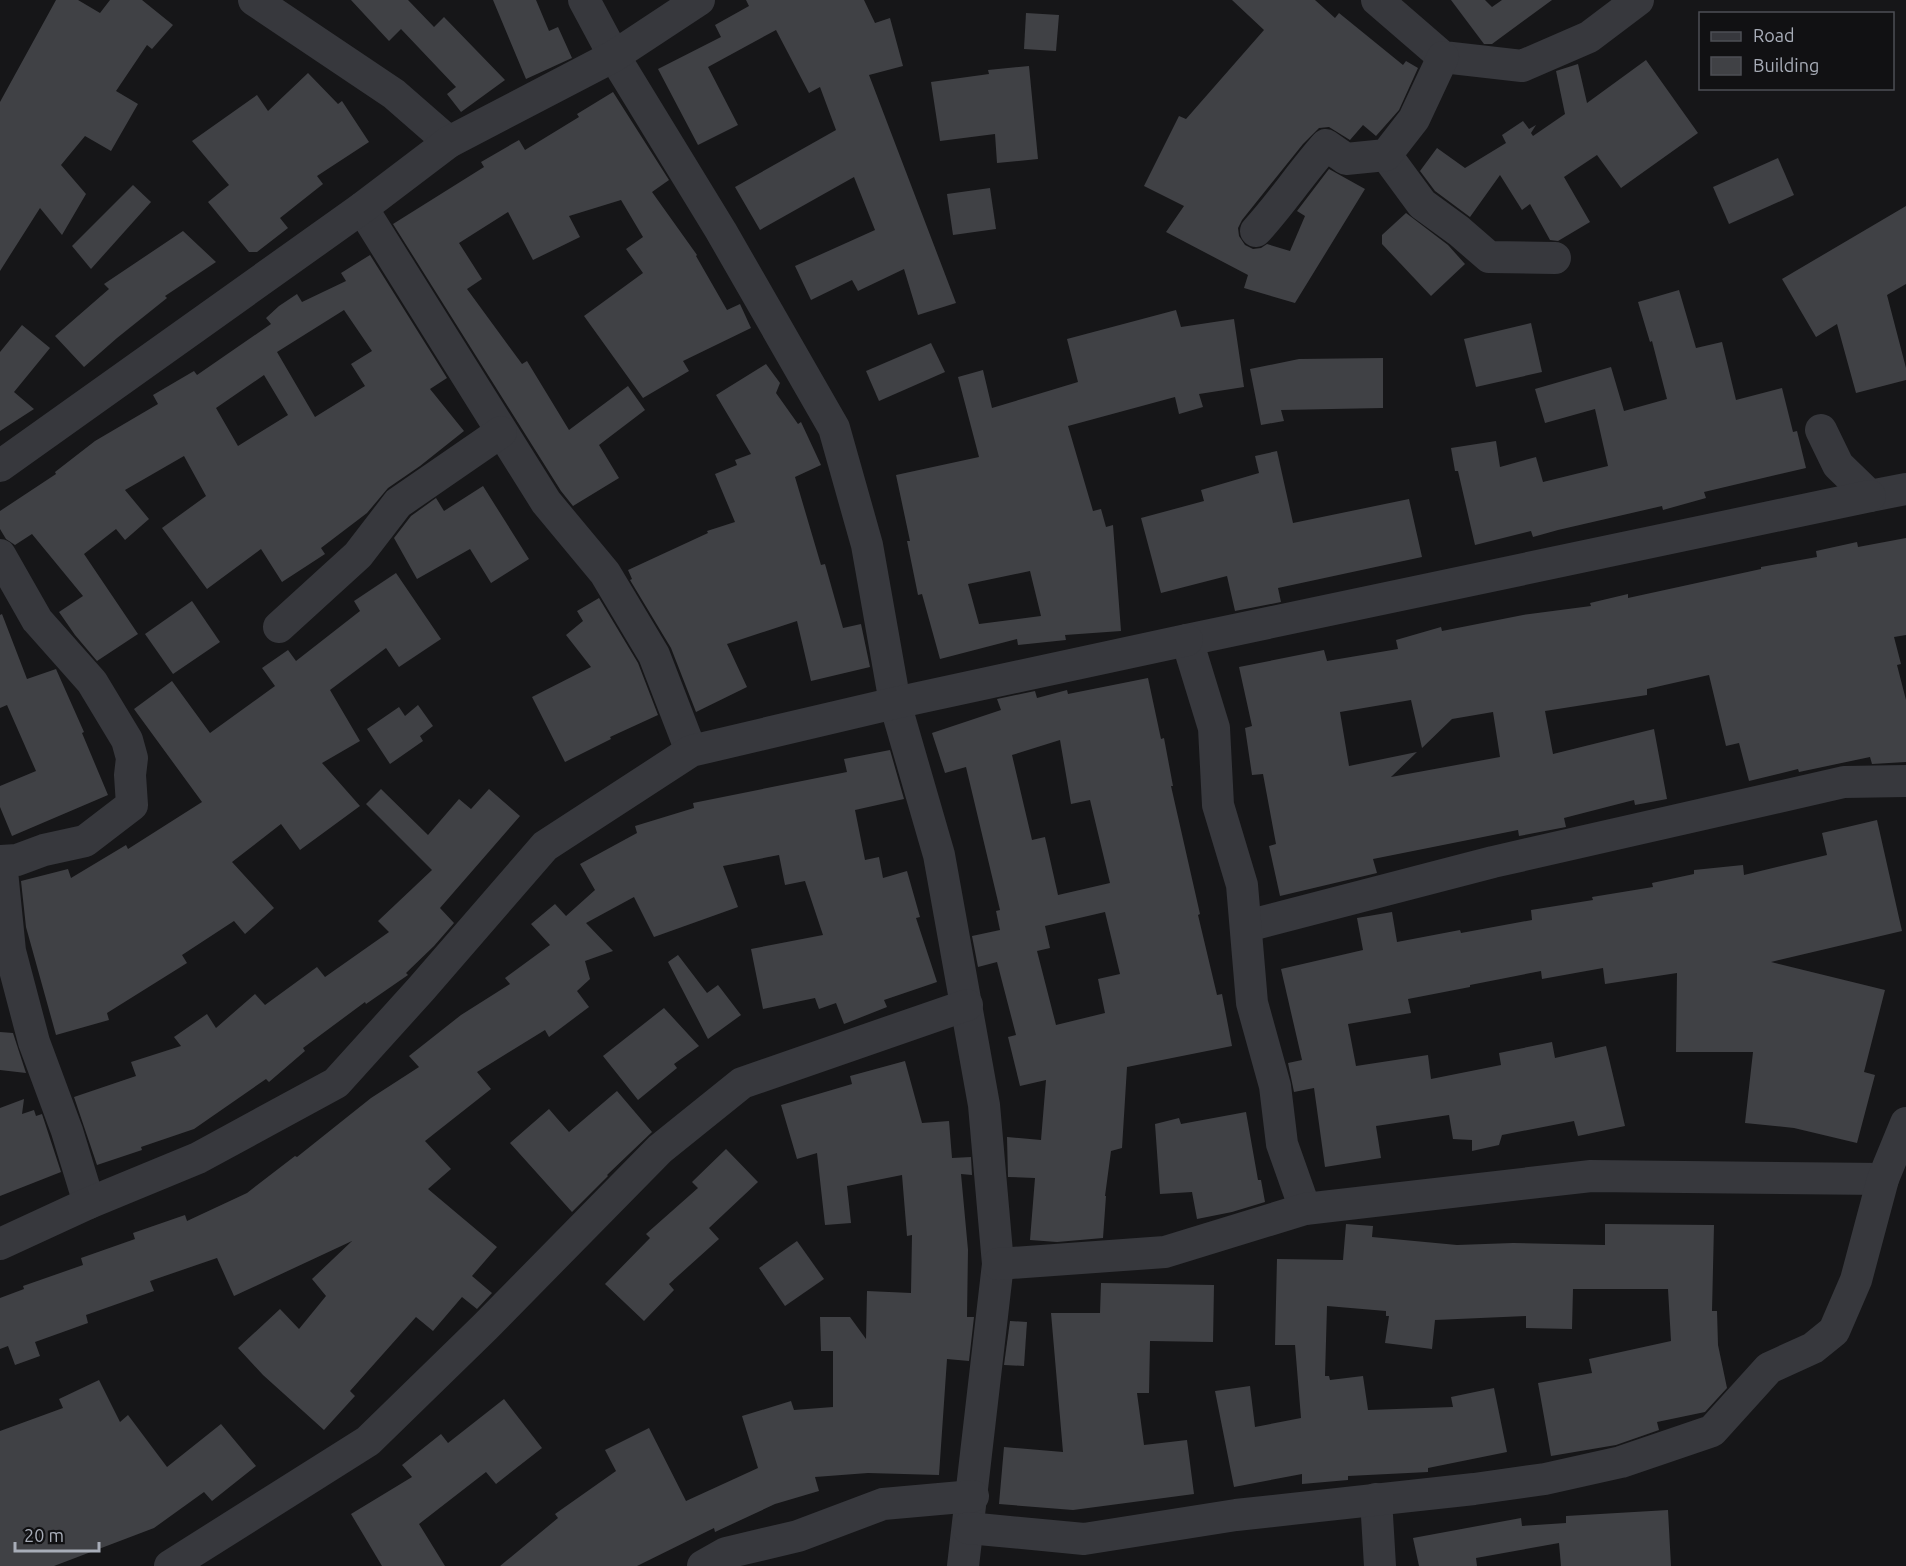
<svg xmlns="http://www.w3.org/2000/svg" width="1906" height="1566" font-family="Ubuntu,sans-serif">
<style>
.building{fill:#404145;fill-rule:evenodd}
.lines{fill:none;stroke-linecap:round;stroke-linejoin:round}
.minor{stroke:#37383d;stroke-width:32}
</style>
<rect width="100%" height="100%" fill="#161618"/>
<g class="building">
<path d="M56,0h22l22,13 10,-13h32l31,25 -21,24 -5,-4 -31,46 22,13 -27,47 -26,-15 -24,29 25,29 -24,41 -22,-27 -40,63v-169z"/>
<path d="M351,0h57l26,27 10,-10 61,63 -44,32 -14,-18 9,-7 -55,-58 -12,12z"/>
<path d="M493,0h43l13,31 9,-4 14,31 -46,21z"/>
<path d="M746,0h118l11,23 15,-5 13,48 -34,9 87,228 -38,12 -14,-46 -46,22 -6,-11 -41,20 -16,-34 80,-36 -21,-53 -94,53 -25,-43 101,-57 -16,-43 -11,6 -33,-63 -68,37 30,58 -40,20 -40,-76 63,-32 -6,-12 34,-19z"/>
<path d="M1232,0h83l20,18 4,-5 64,52 3,-4 12,7 -19,42 -23,26 -13,-11 -13,15 -21,-13 -10,1 -16,16 -61,76 -4,8 1,8 6,9 8,4 8,-1 6,-4 23,7 15,-35 -8,-5 32,-42 36,20 -70,114 -51,-15 4,-13 -82,-43 18,-26 -40,-20 35,-70 7,3 78,-89z"/>
<path d="M1451,0h34l7,7 10,-7h50l-60,44h-8z"/>
<path d="M1026,13l33,2 -3,36 -32,-2z"/>
<path d="M1646,60l52,73 -77,55 -24,-33 -33,22 26,45 -32,19 -8,-1 -20,-36 -8,6 -22,-35 -30,42 -35,-26 -15,-20 17,-23 28,20 41,-25 -4,-8 21,-14 6,8 7,-4 -5,8 2,3 32,-22 -9,-43 22,-7 9,39z"/>
<path d="M1029,66l9,93 -41,4 -2,-29 -55,7 -9,-59 58,-8 -1,-4z"/>
<path d="M308,73l30,31 4,-3 27,41 -52,34 6,8 -43,34 8,10 -31,24h-8l-41,-50 21,-17 -37,-44 65,-46 11,16z"/>
<path d="M613,92l56,88 -17,12 45,63 -1,1 31,54 13,-6 11,24 -68,33 6,10 -46,27 -59,-82 59,-43 -17,-24 17,-12 -22,-37 -52,16 11,21 -47,23 -25,-48 -49,31 23,36 -15,10 55,75 5,-3 42,69 59,-44 17,24 -46,35 20,33 -46,28 -12,-15 -168,-267 91,-57 -3,-5 38,-22 6,10 54,-33 -2,-3z"/>
<path d="M1778,158l16,37 -65,29 -16,-37z"/>
<path d="M133,185l18,17 -60,67 -19,-23z"/>
<path d="M990,188l6,41 -43,6 -6,-41z"/>
<path d="M1906,206v78l-19,11 19,73v12l-50,13 -19,-69 -21,13 -34,-58z"/>
<path d="M1406,213l42,32 17,19 -34,32 -49,-52v-9z"/>
<path d="M183,231l33,31 -51,34 2,2 -50,40 -33,29 -29,-31 54,-47 -5,-5z"/>
<path d="M370,255l77,123 -17,11 34,42 -44,35 -32,22 -21,25 -46,35 4,6 -43,28 -21,-33 -54,40 -45,-61 44,-32 -22,-40 -59,34 24,29 -24,21 -9,-11 -32,25 54,80 -41,27 -22,-26 -16,-23 24,-16 -51,-62 -17,11 -9,-6 -6,-10v-18l56,-37 -1,-2 40,-31 63,-37 -5,-9 41,-24 3,4 74,-51 -5,-6 13,-12 18,-12 5,8 44,-21 -5,-8zM344,310l28,41 -21,13 14,22 -50,31 -38,-65zM264,375l24,40 -50,31 -22,-38z"/>
<path d="M1679,290l17,58 26,-6 14,58 46,-12 11,44 4,-1 9,37 -102,24 2,6 -43,12 -1,-4 -104,24 -25,7 -2,-6 -56,14 -17,-74h-3l-4,-23 45,-7 4,26 36,-10 7,25 65,-16 -13,-57 -50,14 -10,-34 76,-22 13,44 43,-12 -15,-58 -2,1 -12,-40z"/>
<path d="M1176,310l5,17 53,-8 10,68 -45,7 4,13 -24,7 -4,-17 -107,29 25,85 8,-2 5,18 7,-2 8,106 -56,4 1,5 -48,5 -1,-6 -77,20 -18,-65 -4,1 -11,-54h3l-14,-66 83,-18 -21,-80 25,-7 9,38 86,-26 -11,-43zM1030,571l11,45 -62,8 -11,-40z"/>
<path d="M1531,323l11,49 -66,15 -12,-48z"/>
<path d="M22,325l28,23 -36,44 20,17 -34,22v-79z"/>
<path d="M931,343l14,29 -66,29 -13,-30z"/>
<path d="M1383,358v50l-102,2 3,11 -23,4 -11,-56 49,-10z"/>
<path d="M766,364l14,19 -4,10 22,31 3,-2 20,43 -26,12 26,88 4,-1 18,64 18,-4 9,43 -59,14 -14,-60 -70,23 20,43 -51,25 -25,-64 -41,-68 2,-1 -4,-9 80,-37 -1,-2 28,-9 -20,-48 22,-9 -2,-5 16,-6 -35,-59z"/>
<path d="M1277,451l16,72 116,-24 13,58 -144,31 3,14 -46,9 -8,-35 -66,17 -20,-75 63,-17 -3,-11 58,-17 -4,-17z"/>
<path d="M483,486l46,73 -38,24 -21,-34 -53,30 -23,-41 17,-22 25,-18 8,13z"/>
<path d="M1906,538v97l-12,2 7,27 -4,1 9,35v62l-34,2 -2,-7 -71,15 -1,-3 -49,12 -10,-38 -13,3 -17,-71 -62,14v6l-102,16 8,43 101,-25 13,70 -32,6 -1,-5 -70,18 2,9 -47,9 -1,-6 -145,29 4,14 -97,23 -11,-50 7,-2 -13,-70 -11,1 -7,-47 7,-2 -13,-59 85,-17 3,11 71,-12 -2,-9 45,-13 1,4 81,-16 68,-9 -1,-3 38,-9v4l133,-29v-2l56,-10 -1,-6 41,-9 1,5zM1411,700l11,48 30,-29 41,-7 7,45 -109,20 26,-25 -68,14 -9,-54z"/>
<path d="M396,573l45,66 -42,28 -13,-19 -56,42 30,51 -38,22 38,43 -60,44 -19,-26 -49,38 42,46 -29,26 -11,-13 -52,34 5,8 -80,50 2,7 -53,15 -30,-108 -5,-46 47,-12 3,9 55,-33 2,4 74,-47 -68,-93 38,-28 38,52 65,-47 -13,-18 26,-18 8,11 64,-50 -6,-10z"/>
<path d="M599,598l39,65 20,52 -48,22 1,2 -46,23 -33,-65 59,-30 -25,-32 17,-14 -6,-10z"/>
<path d="M192,601l28,41 -47,32 -28,-40z"/>
<path d="M2,614l25,65 29,-10 28,63 -2,1 26,62 -96,41 -12,-29v-21l36,-15 -29,-66 -7,3v-93z"/>
<path d="M1148,678l13,61 3,-1 9,48h-2l29,128 -2,1 19,80 5,-1 10,52 -105,21 -5,81 -11,3 -6,45h1l-3,42 -46,4 -27,-2 5,-62 -27,-1 -1,-40 34,3 5,-60 -26,6 -12,-49 8,-2 -19,-73 -19,5 -6,-31 28,-6 -4,-19 4,-1 -34,-143 -21,6 -13,-40 69,-23 -4,-11 38,-8 2,7 30,-8 1,4zM1060,740l11,64 19,-4 20,83 -52,12 -13,-58 -13,3 -20,-85zM1105,912l15,62 -22,5 7,34 -49,12 -19,-74 13,-3 -5,-22z"/>
<path d="M418,705l15,21 -13,10 3,5 -33,23 -23,-35 32,-22 6,9z"/>
<path d="M890,750l14,49 -49,11 10,50 14,-3 4,21 24,-7 13,46 -4,1 21,64 -53,18 3,7 -43,17 -8,-21 -17,6 -4,-11 -52,11 -12,-60 72,-14 -18,-54 -20,4 -6,-30 -56,11 15,41 -84,30 -20,-40 -48,26 27,28 -28,10 5,18 -13,12 12,16 -40,30 -4,-7 -68,42 14,17 -66,52 26,28 -23,20 69,58 -25,29 20,17 -15,16 -15,-12 -29,34 -17,-14 -66,74 5,5 -31,34 -61,-55 -25,-27 42,-39 19,20 27,-33 -14,-17 40,-38 -118,55 -17,-38 -67,23 4,10 -68,24 2,8 -53,19 5,14 -25,9 -7,-19 -8,3v-51l24,-9 -1,-3 60,-21 -2,-7 54,-19 -2,-6 52,-18 2,6 60,-28 48,-37 2,1 74,-59 48,-31 -10,-11 52,-41 49,-31 -5,-6 45,-33 -19,-21 24,-20 11,12 29,-26 -15,-26 57,-31 -2,-7 59,-18 -1,-5 154,-31 -3,-13z"/>
<path d="M381,789l47,46 31,-36 12,10 18,-20 31,27 -80,92 14,15 -20,23 -28,27 2,2 -42,29 -1,-2 -62,46 2,3 -36,31 -3,-3 -72,50 -53,18 1,3 -45,15 -23,-68 62,-21 -5,-14 50,-16 -7,-9 33,-23 9,14 39,-34 10,11 52,-38 8,10 64,-45 -11,-11 54,-51 -66,-66z"/>
<path d="M1877,820l25,111 -131,31 114,28 -21,82 11,3 -18,68 -63,-15 -49,-5 8,-71h-77l1,-79 -72,11 -2,-16 -61,11 -1,-8 -71,14v2l-62,12 3,14 -63,11 8,42 72,-11 3,24 70,-14 -2,-12 53,-11 3,16 51,-12 19,80 -47,10 -4,-15 -72,14 -3,10 -27,6v-11l-19,-1 -4,-24 -73,11 5,32 -56,9 -11,-79 -20,4 -6,-29 14,-3 -21,-91 82,-19 -6,-32 35,-6 5,30 63,-12 1,3 71,-13 -1,-10 62,-10 -1,-3 61,-10 -1,-4 42,-9v-4l49,-5 1,10 83,-20 -5,-22z"/>
<path d="M678,955l29,38 11,-8 23,30 -33,24 -40,-77z"/>
<path d="M664,1008l35,38 -25,18 3,4 -39,32 -35,-44z"/>
<path d="M0,1032l13,1 13,40 -26,-3z"/>
<path d="M905,1061l17,62 27,-2 3,37 19,-1 1,18 -11,-1 7,76 -1,67h7l-5,44 -22,-2 -8,116 -71,-2 -53,4 4,14 -44,13 -60,28 -1,-4 -77,38h-137l58,-48 -3,-4 61,-43 -11,-21 44,-22 37,73 72,-33 -16,-52 49,-15 3,9 39,-3v-56h-12l-1,-34h30l16,22 1,-48 44,2 1,-58 -5,1 -5,-61 -55,11 4,37 -26,2 -8,-72 -20,6 -16,-54 71,-21 -2,-8z"/>
<path d="M617,1091l35,41 -45,43 1,1 -36,36 -62,-69 39,-34 20,23z"/>
<path d="M24,1099l-2,15 12,-4 2,6 6,-2 19,58 -61,24v-88z"/>
<path d="M1246,1112l12,68h3l4,22 -33,10 -35,7 -5,-27 -32,2 -5,-70 24,-6 2,6z"/>
<path d="M726,1149l32,33 -49,46 10,11 -50,45 5,6 -30,31 -39,-37 45,-46 -4,-4 52,-46 -6,-6z"/>
<path d="M1346,1224l27,2 -1,11 85,8 56,-2 92,2v-21l109,1 -2,86h5l1,34 9,43 -22,24 -48,10 2,8 -43,15 -65,11 -13,-73 54,-10 -3,-14 82,-18 -3,-52h-95l-1,40 -46,-1v-12l-91,4 -3,29 -47,-6 4,-27h-3v-5l-59,-5 -2,70h4l1,4 33,-4 5,34 85,-3 -2,-10 43,-9 13,64 -79,16v4l-80,4v4l-46,4v-10l-68,13 -19,-96 35,-5 5,41 46,-9 -6,-73h-20l2,-86 66,1z"/>
<path d="M797,1241l27,38 -39,27 -26,-38z"/>
<path d="M1101,1283l113,2 -1,57 -63,-1 -1,52h-12l7,52 43,-5 7,54 -121,16 -74,-6 5,-57 59,5 -12,-139h49z"/>
<path d="M1010,1321l17,1 -3,44 -20,-1z"/>
<path d="M99,1380l21,42 8,-7 39,52 54,-43 35,42 -44,35 -8,-9 -50,36 -100,38h-54v-135l63,-23 -4,-9z"/>
<path d="M504,1399l38,49 -46,36 -10,-12 -67,52 26,42h-63l-31,-52 61,-37 -10,-12 39,-31 7,9z"/>
<path d="M1668,1510l3,56h-110l-2,-23 -83,15 1,8h-58l-6,-28 108,-20 1,8 44,-3v-7z"/>
</g>
<g class="lines">
<g class="minor">
<path d="M254,0l140,94 55,48"/>
<path d="M584,0l30,56 107,175 113,197 33,117 28,158 44,152 45,250 14,159 -35,302"/>
<path d="M1377,0l66,57 79,9 67,-29 49,-37"/>
<path d="M1386,155l36,49 37,27 30,26 66,1"/>
<path d="M362,208l184,294 59,71 49,82 37,96"/>
<path d="M1256,231c25,-27 45,-58 70,-86l20,14 40,-4 28,-36 29,-62"/>
<path d="M1821,430l17,35 32,31 36,-7"/>
<path d="M0,466l362,-258 87,-66 165,-86 85,-56"/>
<path d="M0,555l37,65 55,62 35,58 5,18 -2,17 2,30 -47,36 -41,9 -27,10 -16,1 9,90 24,91 33,89 22,72"/>
<path d="M279,627l79,-72 40,-52 103,-71"/>
<path d="M1247,926l246,-64 351,-80 62,-1"/>
<path d="M1305,1209l-23,-65 -7,-58 -23,-83 -10,-118 -24,-80 -4,-77 -27,-88 683,-144"/>
<path d="M0,1244l89,-41 109,-45 138,-75 85,-94 124,-143 146,-95 204,-48 292,-63"/>
<path d="M998,1264l167,-12 140,-43 286,-33 292,3"/>
<path d="M1376,1499l4,67"/>
<path d="M968,1528l116,11 152,-24 238,-26 71,-10 76,-17 91,-31 57,-63 44,-20 21,-17 22,-51 27,-101 23,-56"/>
<path d="M170,1566l198,-125 117,-114 175,-178 82,-66 225,-78"/>
<path d="M703,1566l23,-13 72,-17 85,-32 90,-8"/>
</g>
</g>
<rect x="1699" y="12" width="195" height="78" fill="#111113" stroke="#4d4f55" stroke-width="1.5"/>
<rect x="1711" y="32" width="30" height="9" fill="#37383d" stroke="#4d4f55" stroke-width="1.5"/>
<text x="1753" y="42" font-size="18" fill="#a8adb8">Road</text>
<rect x="1711" y="57" width="30" height="18" fill="#404145" stroke="#4d4f55" stroke-width="1.5"/>
<text x="1753" y="72" font-size="18" fill="#a8adb8">Building</text>
<path d="M15 1542v9h84v-9" fill="none" stroke="#a8adb8" stroke-width="3"/>
<text x="24" y="1542" font-size="18" fill="#a8adb8" stroke="#111113" stroke-width="4.5" paint-order="stroke">20 m</text>
</svg>
